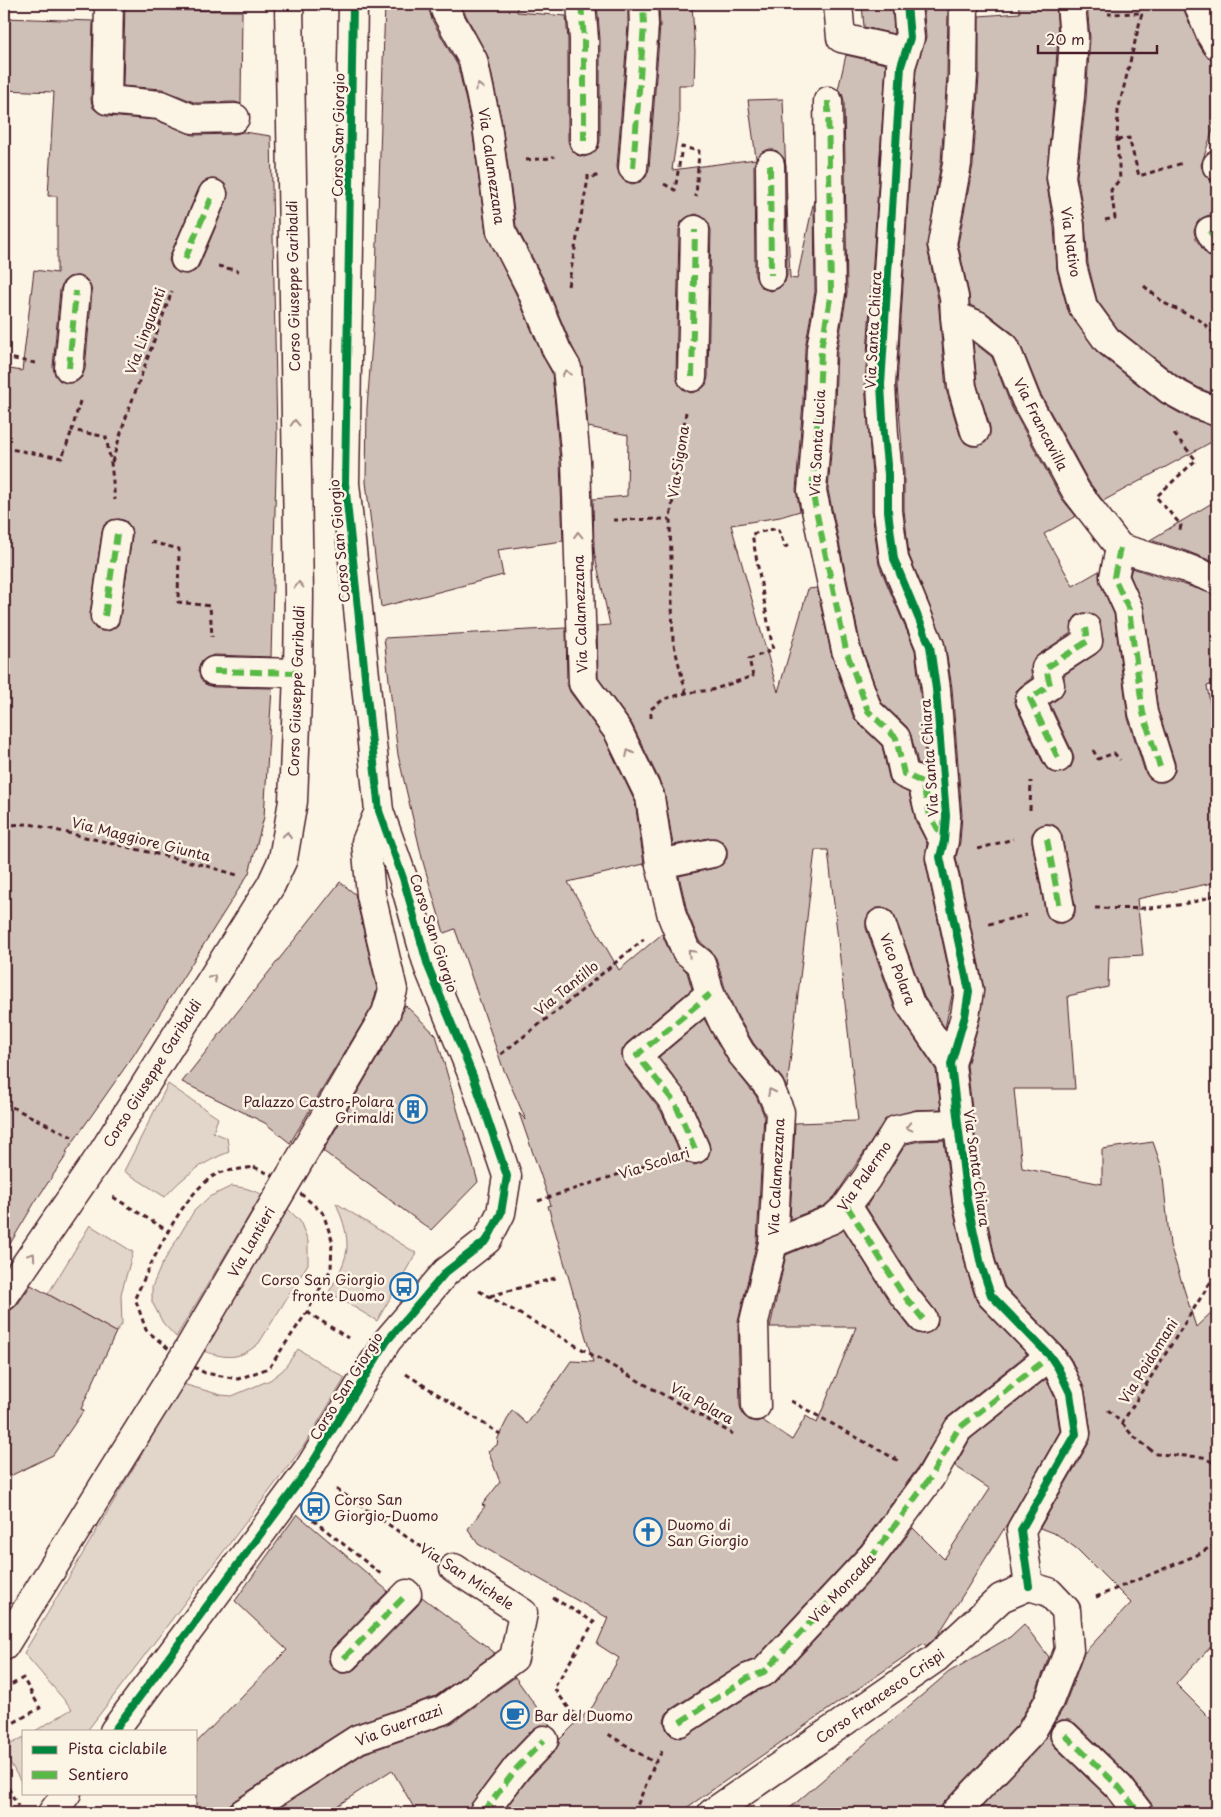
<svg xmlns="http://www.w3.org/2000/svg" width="1221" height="1817" font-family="'Playpen Sans',sans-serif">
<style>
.green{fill:#e2d5ca;stroke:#967a7a}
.building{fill:#cfc0b7;stroke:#4a1f2b;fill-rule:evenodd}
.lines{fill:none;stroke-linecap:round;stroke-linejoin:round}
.minor-casing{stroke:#4a1f2b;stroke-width:31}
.path{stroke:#4a1f2b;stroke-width:3;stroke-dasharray:5 4;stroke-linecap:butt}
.minor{stroke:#fcf5e5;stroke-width:28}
.quiet{stroke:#58b947;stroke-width:6;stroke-dasharray:12 6;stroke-linecap:butt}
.cycleway-casing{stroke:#fcf5e5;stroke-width:11}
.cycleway{stroke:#00873e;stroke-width:8}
.oneway{stroke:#a38a88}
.labels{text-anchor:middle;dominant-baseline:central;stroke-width:5;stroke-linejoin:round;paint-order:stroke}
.street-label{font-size:14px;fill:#4a1f2b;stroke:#fcf5e5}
.poi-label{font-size:14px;fill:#4a1f2b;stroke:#fcf5e5;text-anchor:start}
</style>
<rect width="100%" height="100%" fill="#fcf5e5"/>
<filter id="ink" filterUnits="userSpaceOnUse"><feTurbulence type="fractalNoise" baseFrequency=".02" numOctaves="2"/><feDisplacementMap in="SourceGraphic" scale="10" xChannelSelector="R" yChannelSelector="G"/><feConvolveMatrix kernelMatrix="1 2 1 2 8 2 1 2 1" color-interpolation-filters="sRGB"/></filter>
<g filter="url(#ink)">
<g class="green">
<path d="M168,1084l50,34 -5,14 14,6 2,14c-26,10 -46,24 -64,45l-41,-26z"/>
<path d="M232,1186l13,2 17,6 -86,143 -13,-14 -11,-21v-15l9,-21 33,-55 15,-14z"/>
<path d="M336,1203l80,50 -39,68 -48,-29c7,-12 19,-34 18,-47 0,-15 -6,-29 -11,-42z"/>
<path d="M287,1208l13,13 8,20v23l-49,79c-19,17 -32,16 -56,8z"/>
<path d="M90,1225l43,27 -12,42 1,30 -6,8 -68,-38z"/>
<path d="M298,1349l47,29 -42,69 -216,284h-52l37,-22 -48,-56 159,-269 38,11 11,1 38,-16 13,-10z"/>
<path d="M24,1737v50l-20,-35v-4z"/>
</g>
<g class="building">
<path d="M125,4h46v6l71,1 -1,93 -6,-2 -39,1 -34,-14 -39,-3z"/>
<path d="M385,4h43l4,16 26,46 14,62 14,105 31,63 26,61 9,16 8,89 3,79 -65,9 5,25 -122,32 -15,-125 1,-74 8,-105z"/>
<path d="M460,4h57v8l49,4 2,24v101l3,8 6,6 7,2 8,-3 6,-6 2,-7v-102l-3,-35h31v21l-11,142 2,7 5,7 8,3 8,-2 6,-5 3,-8 11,-143 -1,-22h33l3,47 -1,34h-15v37l-7,48 84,-11 -2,6 1,110 3,8 6,6 7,2 8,-3 6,-6 2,-7 -1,-110 -3,-8 -6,-6 -7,-2 -8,3 -6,6 -8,-58 35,-1 7,179 7,1 17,-79 1,92 -10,56 -2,54 -7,88 4,21 -20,6 -49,8 47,167 30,-103 9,-1 14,65 22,63 4,6 25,24 7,32 3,6 17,9 7,29 11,21 -2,17 28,131 -8,37 -21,-31 -29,-80 -4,-6 -7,-3h-8l-7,5 -3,7v8l29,81 41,61 5,39 -26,1 -28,8 -52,78 -11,10 -34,13 5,-96 63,-2 -30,-271h-13l-28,238 -5,-10 -28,-34 -16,-27 -13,-29 -9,-30 -5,-7 -12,-10 -12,-30 -8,-35 36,-8 7,-3 5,-7v-9l-4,-7 -7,-4h-7l-36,7 -9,-55 -32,-66 -34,-46 -1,-52 13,-1 -16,-74 -1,-52 34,-3 1,-61 -40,-8 -6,-61 -11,-22 -26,-62 -29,-56 -14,-103 -14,-66zM696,214l7,3 5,5 3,8 -3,147 -2,8 -6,5 -9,3 -7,-3 -5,-5 -3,-8 3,-147 2,-8 6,-5z"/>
<path d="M862,4h30l2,30 -30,-7z"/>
<path d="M923,4h25l-1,71 -6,87 -14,85 11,52 8,90 14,46 5,8 6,3h8l7,-4 4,-8v-7l-13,-43 -4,-42 19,15 20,51 50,91 14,17 -32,18 29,52 26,-15 1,12 14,31 14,104 17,54 4,6 7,4h8l7,-4 4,-7v-8l-17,-53 -14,-102 -14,-33 2,-7 85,27v88l-10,3 10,57v139l-80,17 6,56 -34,2 -1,30 -40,9 7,93h-61l8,79 80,16v-35l51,-7 9,26 8,77 26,82 21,-20v333l-41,44 41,41v88h-63l-3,-10 -20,-26 -55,-53 -7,-4h-8l-8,5 11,-18 20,-54 47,-50 -54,-54 -19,-14 -18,-7 50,-87 1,-9 -6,-41 -13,-30 -9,-14 -58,-60 -9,-26 -14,-64 -15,-132 13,-46 4,-31 -28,-131 4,-15 2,-27 -10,-127 -7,-44 -36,-89 -5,-45v-38l-7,-87 19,-316 10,-32zM1083,613l9,1 6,5 5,20 -1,8 -6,7 -32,21v16l-5,7 -9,6 22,47 2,8 -3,8 -7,5 -8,1 -7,-2 -5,-6 -28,-59 -2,-8 2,-7 5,-5 11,-8 -1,-7 1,-9 6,-7 33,-22 1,-11 4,-6zM1045,824h7l6,4 4,8 13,69v8l-4,6 -9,4h-7l-6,-4 -4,-8 -13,-69v-8l4,-6z"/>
<path d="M1018,4h38l2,33 -4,59 -8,84 8,47 3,43 11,41 29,41 63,50 28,16 29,9v12l-114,62 -14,-19 -49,-89 -21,-52 -4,-6 -28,-22 -17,-8 -1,-11 -11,-50 15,-79 6,-89v-60l41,-3z"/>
<path d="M1087,4h96l1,6 13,31 7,12 5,5 8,3v57l-16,47 3,9 6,6 7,2v35l-8,-2 -7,3 -5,5 -3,8 2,8 8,12 6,6 7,2v136l-16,-6 -22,-12 -61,-48 -21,-29 -9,-36 -3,-42 -8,-46 9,-77 4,-61z"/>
<path d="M4,18l89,3 -2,79 2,8 6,5 7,3 50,4 37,15 42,-1 8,-2 28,4 6,300 -6,221 -57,-2 -8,3 -5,4 -3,8 3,9 4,5 8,3 59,1 -8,129 -15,56 -116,183 -67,96 2,1 -33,49 -31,52v-886l18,3 12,-101 23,3v-77h-9l6,-104 -50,-2zM211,179l8,1 6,4 3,8 -1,8 -28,66 -4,5 -8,3 -8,-1 -7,-5 -3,-8 2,-7 28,-65 4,-6zM78,276l7,2 5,6 2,8 -7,77 -3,8 -6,5 -9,1 -7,-2 -5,-6 -2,-8 7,-77 3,-8 6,-5zM120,519l6,2 5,7 1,8 -12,82 -2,7 -7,5 -9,1 -6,-2 -5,-7 -1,-8 12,-82 2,-7 7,-5z"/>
<path d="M846,55l40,9 -21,320 7,91v36l7,54 36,85 5,41 6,76 -8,-4 -7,-28 -4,-8 -26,-25 -20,-56 -33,-156 7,-86 2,-53 10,-58 -3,-192 -2,-8 -4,-3z"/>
<path d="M1217,500v63l-31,-12 -36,-11z"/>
<path d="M566,628l1,56 3,8 35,47 30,63 9,62 -76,18 51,88 43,-36 10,23 15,15 5,17 -65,54 -5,7v8l3,7 36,46 20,44 5,7 8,3 7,-2 6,-4 3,-8 -1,-8 -20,-46 -30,-40 45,-38 24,42 28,35 8,19 -7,126 -19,81 2,84 3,9 6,5 7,2 6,-2 30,20 14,-24 11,7 39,-96h-86l16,-72 58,-25 45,71 22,28 6,4 8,1 7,-3 5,-6 1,-8 -3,-7 -20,-26 -49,-77 40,-63 14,-3 24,-1 8,63 14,65 10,32 4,6 47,48 -79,63 -31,52 -56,76 -106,114 -15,6 -69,44 -5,5 -2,8 3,9 5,5 8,2 8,-3 67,-43 20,-9 109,-117 29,-38 31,31 46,-70 -35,-23 15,-27 76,-60 9,19 5,33 -53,93 -69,111 -12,11 -2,-3 -245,170h-177l27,-35 26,-27 4,-7v-6l1,1 33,-33 26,-48 -22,-14 11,-26 -130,-74 -10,-15 17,-23 -3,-1 18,-23 -12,-31 9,-6 1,-7 14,-28 15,14 44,-63 22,1 -45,-156 3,-1 -32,-92 7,7 -23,-52 -48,-139 -11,4 -21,-71 -25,-107 -14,-117z"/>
<path d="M340,882l15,12 22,95 -5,18 -82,136 -25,-20 -83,-41z"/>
<path d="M405,1005l31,30 42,147 -47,48 -108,-79 76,-130z"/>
<path d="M31,1285l85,47 -35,77 3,1 -31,45 -49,24v-168l7,-1 6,-5z"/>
<path d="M297,1514l91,77 -55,56 -4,8v7l4,7 8,4h7l7,-4 63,-64 4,-8 73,56 -59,43 -86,30 -115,74 -6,5 -2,8h-31v-70l91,-93 -52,-49z"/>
<path d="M1024,1624l25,33 -14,37 -18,31 -73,77 -4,7v4h-156l165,-141 61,-35z"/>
<path d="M515,1677l36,50 -11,-2 -7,4 -27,28 -35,47 -3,9h-51l-25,-43 -66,43h-55l94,-60 87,-30z"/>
<path d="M1053,1725l-3,7v7l4,7 53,51 12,16h-143l65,-68z"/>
</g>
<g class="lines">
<defs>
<g id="minor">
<path d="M109,4l-2,96 53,5 33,14 42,-1"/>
<path d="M443,4l3,8 27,48 14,65 14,106 30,58 26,62 10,17 9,93 7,222 35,48 32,66 10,67 12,52 14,35 15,12 9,31 14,30 17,29 29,35 10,24 -7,131 -19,79 2,84"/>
<path d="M581,4l3,35v102"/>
<path d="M838,4l3,34 64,14"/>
<path d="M907,4l3,34 -9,28 -20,319 3,50 4,39v37l6,48 36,87 6,43 10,127 -2,25 -4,16 29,134 -4,25 -14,48 16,136 14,65 10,30 59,61 8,12 12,25 6,41 -55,96 8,56"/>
<path d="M964,4l-1,72 -6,88 -15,80 12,53 1,19 22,9 28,22 21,53 50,91 44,57 61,18 36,14"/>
<path d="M1071,4l3,33 -4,60 -9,80 9,48 2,41 11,41 24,33 63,50 24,13 23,9"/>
<path d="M1198,4l13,31 6,10"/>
<path d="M828,101l3,192 -10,56 -2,54 -7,88 34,159 22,61 28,27 8,36 18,8 8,33 9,18"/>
<path d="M770,165l1,110"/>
<path d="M1217,165v1"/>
<path d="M633,168l11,-143 -1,-21"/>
<path d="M1210,231l7,12"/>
<path d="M185,259l28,-65"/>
<path d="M955,316l7,71 13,44"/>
<path d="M69,368l7,-77"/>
<path d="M692,377l3,-147"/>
<path d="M1120,548l-6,29 15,33 14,103 17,54"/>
<path d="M105,616l12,-82"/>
<path d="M214,671l84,2"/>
<path d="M1058,758l-28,-59 20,-14 -4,-17 42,-27 -2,-13"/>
<path d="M1047,839l13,69"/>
<path d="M660,864l52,-11"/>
<path d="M881,923l29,81 41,60"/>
<path d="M695,1149l-20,-46 -38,-48 73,-61"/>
<path d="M847,1206l55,87 21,26"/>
<path d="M773,1243l60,-24 14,-13 20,-28 29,-48 22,-5 39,-1"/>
<path d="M4,1296l99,-144 168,-267 12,-26 10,-58 5,-128 1,-79 -10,-590"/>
<path d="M4,1646l178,-286 204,-347 7,-23 -22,-95 -5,-53 13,-31"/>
<path d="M344,1658l63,-64"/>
<path d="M680,1722l68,-44 16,-6 109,-117 57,-77 28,-49 92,-73"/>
<path d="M114,1731l194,-261 79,-129 59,-69 41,-32 14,-27 6,-37 -34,-100 -45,-110 -25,-88 -24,-67 -34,-328 8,-479"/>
<path d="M1065,1735l54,52 20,26"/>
<path d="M52,1813l15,-20"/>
<path d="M243,1813l115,-74 85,-29 71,-52 9,-45 -69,-45"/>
<path d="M483,1813l34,-45 27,-28"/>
<path d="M712,1813l224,-155 65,-60 28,-12 20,6 17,18 3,40 -20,51 -19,33 -75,79"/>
</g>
</defs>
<use href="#minor" class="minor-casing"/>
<g class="path">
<path d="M1117,140l12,-2 10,38 44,-13"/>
<path d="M526,160l26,-2 2,-2"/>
<path d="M588,175v4l11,-4"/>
<path d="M664,184l11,6 7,-43 17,4 -3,46"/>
<path d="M1105,220l10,-2 -4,-28 9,-11 -3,-39 1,-29 24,-98 -34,1"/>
<path d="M218,266l21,5"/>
<path d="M568,286l20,-107"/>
<path d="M1144,286l20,17 37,18 16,15"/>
<path d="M4,357l31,6"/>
<path d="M80,401l-8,29 34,7 5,26 4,37"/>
<path d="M686,412l-16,107 3,122 13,52"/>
<path d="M1174,434l22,26 -40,37 25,28 -1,5"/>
<path d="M4,448l58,10 10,-28"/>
<path d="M112,462l13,-42 47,-129"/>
<path d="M613,520l57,-1"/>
<path d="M151,542l28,7 -1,53 32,4 2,31"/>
<path d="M651,718v-9l13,-10 22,-6 26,-3 41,-14 -4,-17 24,-9 -21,-116 26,-6 7,19 4,-2"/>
<path d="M1093,750l5,9 16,-6 6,7"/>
<path d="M1030,810l1,-29"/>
<path d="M4,825l26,-1 173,41 34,10"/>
<path d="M978,849l35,-10"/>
<path d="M1095,908c41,1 84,2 122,-14"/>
<path d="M989,924l38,-9"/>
<path d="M501,1054l62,-48 81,-67"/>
<path d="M4,1103l68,34"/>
<path d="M254,1167l33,15 36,31 9,27 -1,29 -24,43 -38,56 -31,11 -33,-6 -23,-13 -36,-30 -11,-32c17,-36 46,-103 80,-123 8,-5 29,-6 39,-8z"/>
<path d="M113,1197l55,34"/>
<path d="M538,1201l124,-41"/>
<path d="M479,1291l254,143"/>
<path d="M490,1296l69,-19"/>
<path d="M307,1312l41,26"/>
<path d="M406,1374l94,60"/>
<path d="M791,1401l108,60"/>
<path d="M1108,1410l14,13 88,-140 7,4"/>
<path d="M1122,1423l10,12 24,19 47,3 14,8"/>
<path d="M336,1489l90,61"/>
<path d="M313,1520l68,54"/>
<path d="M1096,1597l101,-42 20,-12"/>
<path d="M553,1598l41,24 -40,66 17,23 -4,4"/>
<path d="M4,1689l19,-11 17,30 -36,20"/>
<path d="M571,1711l12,7"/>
<path d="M608,1734l47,29"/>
<path d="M4,1780l14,26"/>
<path d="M634,1813l21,-50 8,-13"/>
</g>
<use href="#minor" class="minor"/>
<g class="quiet">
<path d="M581,4l3,35v102"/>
<path d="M828,101l3,192 -10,56 -2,54 -7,88 34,159 22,61 28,27 8,36 18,8 8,33 13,23"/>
<path d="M770,165l1,110"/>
<path d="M633,168l11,-143 -1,-21"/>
<path d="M1210,231l7,12"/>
<path d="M185,259l28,-65"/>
<path d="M69,368l7,-77"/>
<path d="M692,377l3,-147"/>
<path d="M1120,548l-6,29 15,33 14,103 17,54"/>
<path d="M105,616l12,-82"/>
<path d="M214,671l84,2"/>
<path d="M1058,758l-28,-59 20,-14 -4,-17 42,-27 -2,-13"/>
<path d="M1047,839l13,69"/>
<path d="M695,1149l-20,-46 -38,-48 73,-61"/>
<path d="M847,1206l55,87 21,26"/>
<path d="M344,1658l63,-64"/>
<path d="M680,1722l68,-44 16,-6 109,-117 57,-77 28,-49 92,-73"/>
<path d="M1065,1735l54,52 20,26"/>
<path d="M483,1813l34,-45 27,-28"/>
</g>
<defs>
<g id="cycleway">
<path d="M907,4l3,34 -9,28 -20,319 3,50 4,39v37l6,48 36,87 6,43 10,127 -2,25 -4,16 29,134 -4,25 -14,48 16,136 14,65 10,30 59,61 8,12 12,25 6,41 -55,96 8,56"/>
<path d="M114,1731l194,-261 79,-129 59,-69 41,-32 14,-27 6,-37 -34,-100 -45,-110 -25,-88 -24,-67 -34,-328 8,-479"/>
</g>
</defs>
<use href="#cycleway" class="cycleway-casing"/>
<use href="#cycleway" class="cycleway"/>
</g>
<defs><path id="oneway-chevron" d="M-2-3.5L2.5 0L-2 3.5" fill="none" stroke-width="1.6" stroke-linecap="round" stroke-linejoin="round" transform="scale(1.25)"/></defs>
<g class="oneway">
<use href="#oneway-chevron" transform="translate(479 87) rotate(-102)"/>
<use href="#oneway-chevron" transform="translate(566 373) rotate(-101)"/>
<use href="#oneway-chevron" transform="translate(295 423) rotate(-91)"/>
<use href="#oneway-chevron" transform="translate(578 535) rotate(-92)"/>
<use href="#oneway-chevron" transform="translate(299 585) rotate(-91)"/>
<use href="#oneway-chevron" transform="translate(629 753) rotate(-116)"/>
<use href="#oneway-chevron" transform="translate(287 835) rotate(-80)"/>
<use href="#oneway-chevron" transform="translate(691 953) rotate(-135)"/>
<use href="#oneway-chevron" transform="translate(213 978) rotate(-58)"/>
<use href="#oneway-chevron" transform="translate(771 1092) rotate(-117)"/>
<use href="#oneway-chevron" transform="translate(909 1127) rotate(167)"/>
<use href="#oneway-chevron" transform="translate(32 1256) rotate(-55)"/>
</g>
</g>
<defs>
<symbol id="building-ring" viewBox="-11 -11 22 22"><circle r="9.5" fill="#fcf5e5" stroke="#1f6fb2" stroke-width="1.5"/><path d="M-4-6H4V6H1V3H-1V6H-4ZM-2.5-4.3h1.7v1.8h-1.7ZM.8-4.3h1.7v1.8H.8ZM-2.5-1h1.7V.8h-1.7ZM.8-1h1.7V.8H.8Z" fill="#1f6fb2"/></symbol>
<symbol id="bus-ring" viewBox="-11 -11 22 22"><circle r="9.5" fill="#fcf5e5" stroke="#1f6fb2" stroke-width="1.5"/><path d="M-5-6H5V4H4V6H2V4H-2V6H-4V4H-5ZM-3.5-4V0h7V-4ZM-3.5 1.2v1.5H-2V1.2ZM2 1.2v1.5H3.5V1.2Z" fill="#1f6fb2"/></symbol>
<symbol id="church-ring" viewBox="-11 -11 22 22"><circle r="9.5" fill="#fcf5e5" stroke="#1f6fb2" stroke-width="1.5"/><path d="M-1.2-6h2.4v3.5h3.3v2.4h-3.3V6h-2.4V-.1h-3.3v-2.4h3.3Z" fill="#1f6fb2"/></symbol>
<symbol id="cafe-ring" viewBox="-11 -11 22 22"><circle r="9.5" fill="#fcf5e5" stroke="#1f6fb2" stroke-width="1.5"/><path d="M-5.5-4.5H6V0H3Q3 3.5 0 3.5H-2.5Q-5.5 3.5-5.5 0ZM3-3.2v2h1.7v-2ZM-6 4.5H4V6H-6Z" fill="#1f6fb2"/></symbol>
</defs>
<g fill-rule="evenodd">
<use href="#building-ring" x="397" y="1093" width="32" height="32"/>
<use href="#bus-ring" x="388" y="1271" width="32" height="32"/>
<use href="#bus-ring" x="299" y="1491" width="32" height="32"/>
<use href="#church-ring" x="632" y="1516" width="32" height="32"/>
<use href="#cafe-ring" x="499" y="1699" width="32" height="32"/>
</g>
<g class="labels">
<g class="street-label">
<text transform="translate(338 135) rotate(-89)">Corso San Giorgio</text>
<text transform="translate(492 166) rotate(82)">Via Calamezzana</text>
<text transform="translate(1071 242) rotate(82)">Via Nativo</text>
<text transform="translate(293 286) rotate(-91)">Corso Giuseppe Garibaldi</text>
<text transform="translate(873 330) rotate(-87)">Via Santa Chiara</text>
<text transform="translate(145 331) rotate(-70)">Via Linguanti</text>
<text transform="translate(1041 424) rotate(63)">Via Francavilla</text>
<text transform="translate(817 443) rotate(-87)">Via Santa Lucia</text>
<text transform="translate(678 462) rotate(-81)">Via Sigona</text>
<text transform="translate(339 541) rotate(-95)">Corso San Giorgio</text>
<text transform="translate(580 614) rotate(-92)">Via Calamezzana</text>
<text transform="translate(296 691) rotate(-88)">Corso Giuseppe Garibaldi</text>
<text transform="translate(929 758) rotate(-94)">Via Santa Chiara</text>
<text transform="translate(141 839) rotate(14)">Via Maggiore Giunta</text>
<text transform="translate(434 933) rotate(72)">Corso San Giorgio</text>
<text transform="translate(898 969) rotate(69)">Vico Polara</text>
<text transform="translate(566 988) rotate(-39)">Via Tantillo</text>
<text transform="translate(152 1073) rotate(-58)">Corso Giuseppe Garibaldi</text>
<text transform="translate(654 1163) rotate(-18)">Via Scolari</text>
<text transform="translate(977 1168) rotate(82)">Via Santa Chiara</text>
<text transform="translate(864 1176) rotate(-55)">Via Palermo</text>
<text transform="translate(776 1177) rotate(-87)">Via Calamezzana</text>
<text transform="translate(251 1242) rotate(-60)">Via Lantieri</text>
<text transform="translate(1148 1361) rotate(-58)">Via Poidomani</text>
<text transform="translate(346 1386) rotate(-58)">Corso San Giorgio</text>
<text transform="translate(702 1403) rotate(29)">Via Polara</text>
<text transform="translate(467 1576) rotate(33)">Via San Michele</text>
<text transform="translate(842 1588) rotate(-47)">Via Moncada</text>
<text transform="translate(880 1696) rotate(-35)">Corso Francesco Crispi</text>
<text transform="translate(399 1725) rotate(-21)">Via Guerrazzi</text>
</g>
<g class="poi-label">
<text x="394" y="1101" text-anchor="end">Palazzo Castro-Polara<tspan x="394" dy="16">Grimaldi</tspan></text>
<text x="385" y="1279" text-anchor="end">Corso San Giorgio<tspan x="385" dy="16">fronte Duomo</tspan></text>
<text x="334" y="1499">Corso San<tspan x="334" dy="16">Giorgio-Duomo</tspan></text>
<text x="667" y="1524">Duomo di<tspan x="667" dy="16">San Giorgio</tspan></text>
<text x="534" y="1715">Bar del Duomo</text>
</g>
</g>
<rect width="1221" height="1817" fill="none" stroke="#fcf5e5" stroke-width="20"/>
<rect x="10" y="10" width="1201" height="1797" fill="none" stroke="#4a1f2b" stroke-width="2" filter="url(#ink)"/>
<rect x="22" y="1730" width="175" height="65" fill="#fcf5e5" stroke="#b59f9b"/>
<rect x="32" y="1746" width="25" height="8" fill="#00873e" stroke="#b59f9b"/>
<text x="68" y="1754" font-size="15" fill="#4a1f2b">Pista ciclabile</text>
<rect x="32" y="1771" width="25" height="8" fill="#58b947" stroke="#b59f9b"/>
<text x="68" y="1780" font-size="15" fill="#4a1f2b">Sentiero</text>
<path d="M1038 45v8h119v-8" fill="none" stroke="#4a1f2b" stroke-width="2.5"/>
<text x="1046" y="45" font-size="15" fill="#4a1f2b" stroke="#fcf5e5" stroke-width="4" paint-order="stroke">20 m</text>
</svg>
